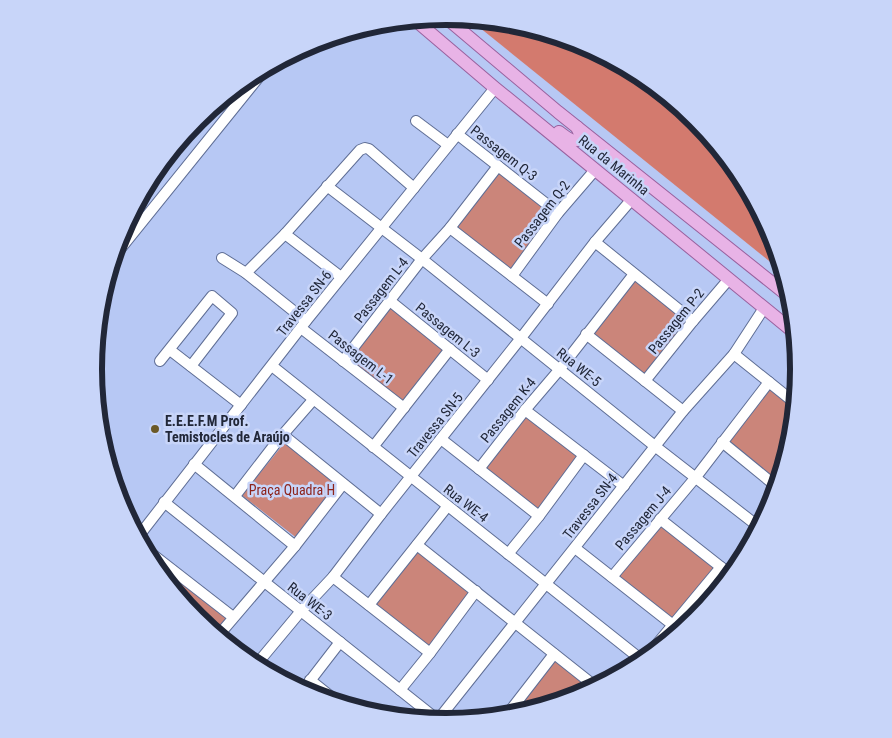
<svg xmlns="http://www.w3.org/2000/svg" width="892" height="738" font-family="'Roboto Condensed',sans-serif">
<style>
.green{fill:#cb857a}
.forest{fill:#d37a6e}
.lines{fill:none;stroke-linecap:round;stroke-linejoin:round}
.minor-casing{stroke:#5f6e95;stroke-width:12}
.major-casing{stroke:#99619e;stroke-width:14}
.minor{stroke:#fff;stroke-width:10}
.major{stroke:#e8b3e6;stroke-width:12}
.poi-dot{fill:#6b5927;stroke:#c8d5f9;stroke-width:2}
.labels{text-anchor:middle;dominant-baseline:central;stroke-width:5;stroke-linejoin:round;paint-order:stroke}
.street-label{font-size:14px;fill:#212738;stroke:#c8d5f9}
.poi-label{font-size:14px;font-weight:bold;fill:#212738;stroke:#c8d5f9;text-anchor:start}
.park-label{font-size:14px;fill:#8d241c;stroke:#c8d5f9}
.rim{fill:none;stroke:#212738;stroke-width:6}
</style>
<rect width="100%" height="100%" fill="#b7c8f4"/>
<g class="green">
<path d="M498,166l60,47 -46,63 -62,-48z"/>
<path d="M634,274l59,47 -48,60 -59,-47z"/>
<path d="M390,301l60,48 -46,59 -61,-47z"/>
<path d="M769,382l26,21 -3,35 -15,49 -55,-45z"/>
<path d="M525,410l59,45 -45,61 -60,-47z"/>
<path d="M286,441l51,42 -1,7 -38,49 -55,-43v-2z"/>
<path d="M660,519l61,48 -48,58 -61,-48z"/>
<path d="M417,545l59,46 -46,62 -61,-48z"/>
<path d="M172,570l61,47 -15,19 -22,-18 -32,-39z"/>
<path d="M554,654l42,33 -15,8 -66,20 -9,1z"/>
</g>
<path class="forest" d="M469,19l46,4 66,20 61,33 54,44 43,53 33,61 12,39z"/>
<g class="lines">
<defs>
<g id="minor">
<path d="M416,121l32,24"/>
<path d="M457,134l101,79"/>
<path d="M327,186l95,73 234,188 103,80"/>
<path d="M450,228l98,76"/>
<path d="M285,234l56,43"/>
<path d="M595,242l98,79"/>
<path d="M113,258l154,-191"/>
<path d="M222,258l24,15 60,48"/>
<path d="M246,273l39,-39 75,-84 5,-2 4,1 45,39"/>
<path d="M512,276l46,-63 37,-43"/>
<path d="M390,301l98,79"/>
<path d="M301,328l103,80"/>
<path d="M586,334l97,77"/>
<path d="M170,350l71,55"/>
<path d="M734,354l61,49"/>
<path d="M160,361l52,-65 20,17 -41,53"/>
<path d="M343,361l79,-102 28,-31 48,-62"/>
<path d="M272,366l371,295"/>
<path d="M645,381l48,-60 36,-42"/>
<path d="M525,410l99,76"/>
<path d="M283,435l98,79"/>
<path d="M441,439l98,77"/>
<path d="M722,442l55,45"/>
<path d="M373,447l77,-98"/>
<path d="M194,464l101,82"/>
<path d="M479,469l46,-59 35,-41 74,-95"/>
<path d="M235,496l44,-57 34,-39"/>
<path d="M164,502l275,219"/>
<path d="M660,519l71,56"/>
<path d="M138,537l168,-216 189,-233"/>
<path d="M417,545l179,142"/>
<path d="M143,547l90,70"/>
<path d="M575,548l98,77"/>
<path d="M508,554l31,-38 45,-61"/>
<path d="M333,577l97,76"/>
<path d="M612,577l84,-100 73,-95"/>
<path d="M164,579l8,-9"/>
<path d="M369,605l78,-98"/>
<path d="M218,636l77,-90 48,-62"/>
<path d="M642,662l79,-95"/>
<path d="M256,665l45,-54 32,-34 48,-63 140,-176 74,-96 37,-43"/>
<path d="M310,680l30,24"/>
<path d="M303,690l37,-48"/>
<path d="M400,690l30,-37 46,-62"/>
<path d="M506,716l48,-62"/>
<path d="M437,721l246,-310 51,-57 30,-46"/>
</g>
<g id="major">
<path d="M444,16l114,96 233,186"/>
<path d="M414,19l81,69 300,245"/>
<path d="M559,132c7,5 16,14 22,4l-4,-9"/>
</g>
</defs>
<use href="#minor" class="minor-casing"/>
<use href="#major" class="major-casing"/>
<use href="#minor" class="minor"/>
<use href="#major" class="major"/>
</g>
<circle class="poi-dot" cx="155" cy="429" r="5"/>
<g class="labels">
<g class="street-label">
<text transform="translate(504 153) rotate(38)">Passagem Q-3</text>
<text transform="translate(614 165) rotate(39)">Rua da Marinha</text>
<text transform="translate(542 214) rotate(-52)">Passagem Q-2</text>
<text transform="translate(381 290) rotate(-52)">Passagem L-4</text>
<text transform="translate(304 303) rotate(-52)">Travessa SN-6</text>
<text transform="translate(676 321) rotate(-51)">Passagem P-2</text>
<text transform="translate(448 330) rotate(39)">Passagem L-3</text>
<text transform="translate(361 357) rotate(38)">Passagem L-1</text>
<text transform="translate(579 367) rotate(39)">Rua WE-5</text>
<text transform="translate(508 410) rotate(-51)">Passagem K-4</text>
<text transform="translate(435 425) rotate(-51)">Travessa SN-5</text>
<text transform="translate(466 503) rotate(38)">Rua WE-4</text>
<text transform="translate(590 506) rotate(-52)">Travessa SN-4</text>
<text transform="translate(643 518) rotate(-50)">Passagem J-4</text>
<text transform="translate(310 601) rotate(38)">Rua WE-3</text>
</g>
<g class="poi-label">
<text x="165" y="421">E.E.E.F.M Prof.<tspan x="165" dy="16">Temistocles de Araújo</tspan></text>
</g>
<g class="park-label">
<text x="292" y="490">Praça Quadra H</text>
</g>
</g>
<path d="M0 0H892V738H0ZM102 369a344 344 0 1 1 688 0a344 344 0 1 1-688 0Z" fill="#c8d5f9" fill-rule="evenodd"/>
<path class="rim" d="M102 369a344 344 0 1 1 688 0a344 344 0 1 1-688 0Z"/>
</svg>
